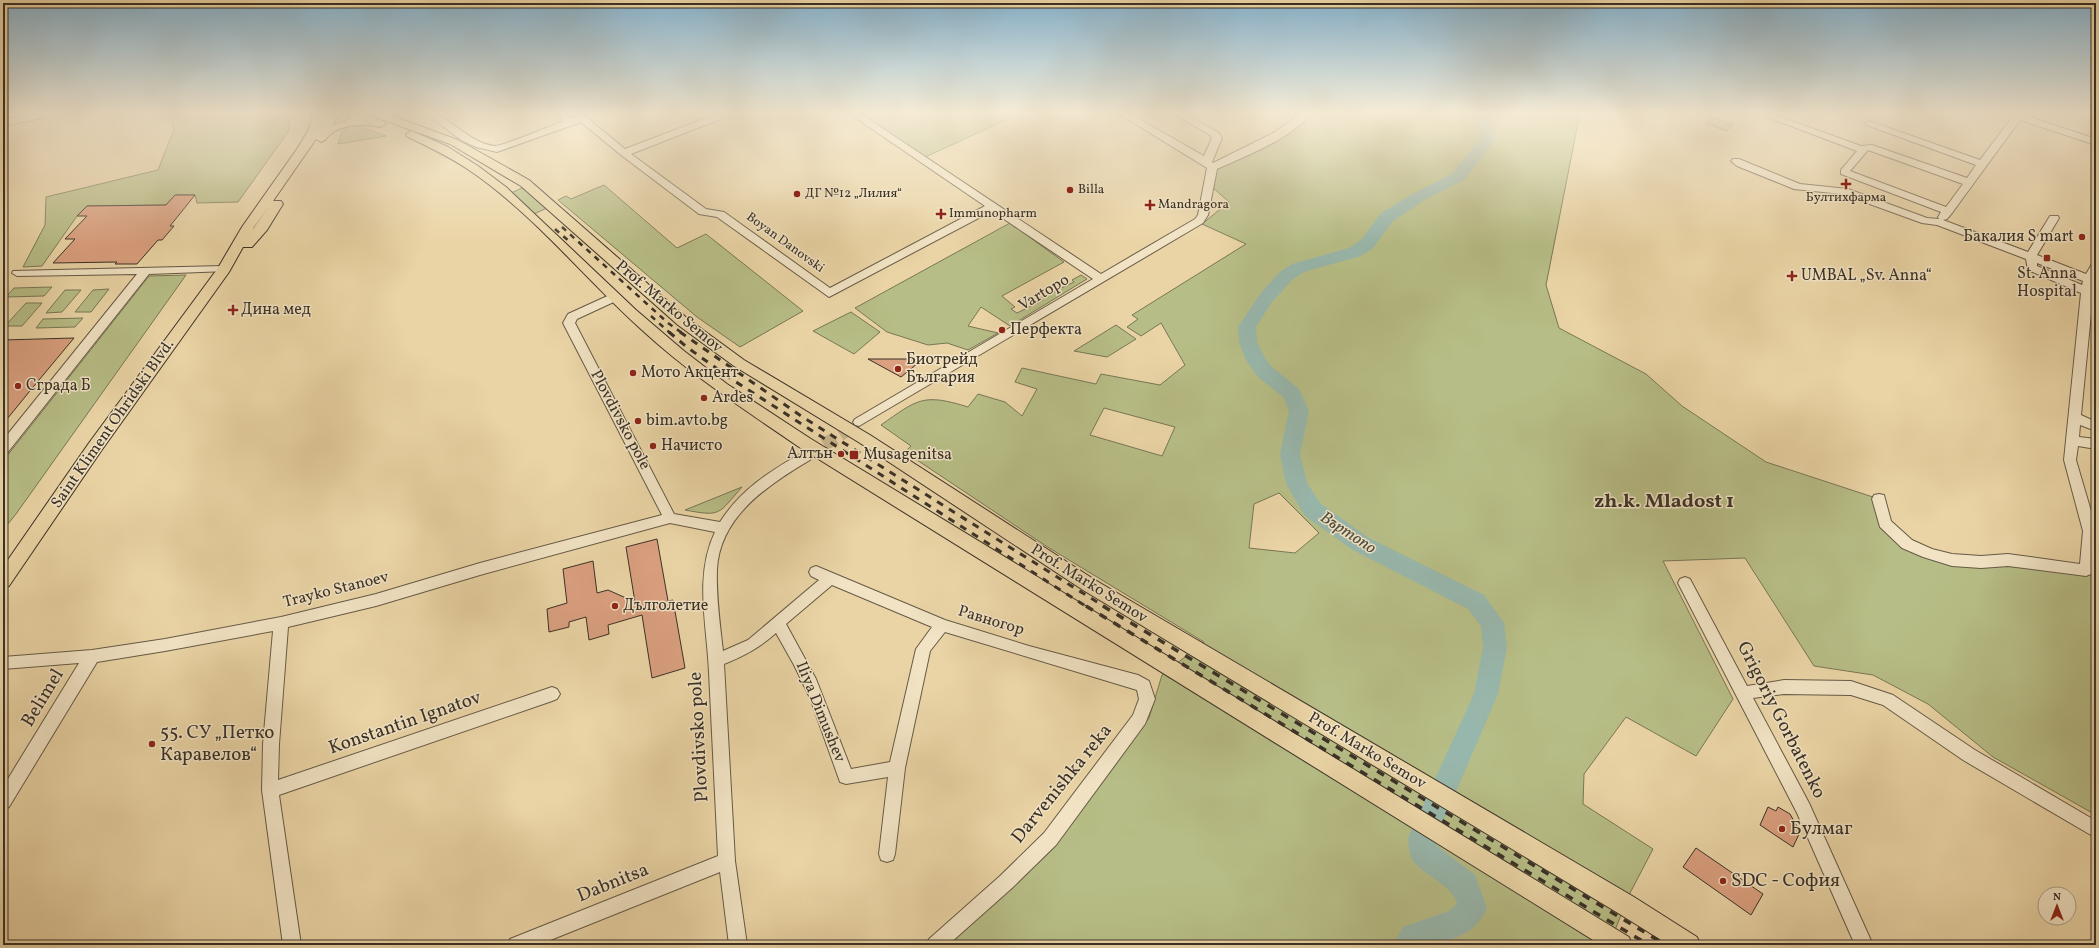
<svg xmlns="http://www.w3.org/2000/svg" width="2099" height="948" font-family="Vollkorn,serif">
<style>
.green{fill:#b7bd86;stroke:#787756;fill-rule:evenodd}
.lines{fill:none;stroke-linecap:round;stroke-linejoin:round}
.river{fill:#98b7ac;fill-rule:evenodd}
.building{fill:#dba080;stroke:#3a3127}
.minor-tunnel{stroke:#c7b38c;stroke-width:13;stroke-dasharray:13 6;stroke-linecap:butt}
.minor-casing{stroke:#665a46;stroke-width:2}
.major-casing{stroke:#3a3127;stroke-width:2}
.minor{fill:#f1e3c4;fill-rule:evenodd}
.major{fill:#ead4a5;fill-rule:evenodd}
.rail-far2{stroke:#3a3127;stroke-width:2.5;stroke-dasharray:5.5 5.5;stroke-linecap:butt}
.rail-far1{stroke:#3a3127;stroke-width:3;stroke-dasharray:7 7;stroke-linecap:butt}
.rail{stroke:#3a3127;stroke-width:3.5;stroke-dasharray:8 8;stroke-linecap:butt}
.poi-dot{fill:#8f2418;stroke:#f1e3c4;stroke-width:1.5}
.labels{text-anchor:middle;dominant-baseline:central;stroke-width:3;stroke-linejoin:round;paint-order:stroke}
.far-poi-label{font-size:13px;fill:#3a3127;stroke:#f1e3c4;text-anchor:start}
.far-street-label{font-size:13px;fill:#3a3127;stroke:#f1e3c4}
.poi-label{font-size:16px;fill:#3a3127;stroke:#f1e3c4;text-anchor:start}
.street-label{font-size:16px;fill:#3a3127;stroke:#f1e3c4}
.water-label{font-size:17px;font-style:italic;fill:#4d4c42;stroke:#f1e3c4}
.near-street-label{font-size:19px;fill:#3a3127;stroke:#f1e3c4}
.near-poi-label{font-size:19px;fill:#3a3127;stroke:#f1e3c4;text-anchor:start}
.district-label{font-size:20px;font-weight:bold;fill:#3a3127;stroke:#f1e3c4}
</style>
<rect width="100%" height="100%" fill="#ead4a5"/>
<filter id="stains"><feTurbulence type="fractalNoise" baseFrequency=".005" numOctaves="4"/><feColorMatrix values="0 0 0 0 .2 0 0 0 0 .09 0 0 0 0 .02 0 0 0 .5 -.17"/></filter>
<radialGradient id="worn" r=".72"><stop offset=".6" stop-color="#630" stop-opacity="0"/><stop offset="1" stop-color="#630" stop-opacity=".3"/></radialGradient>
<g class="green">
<path d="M169,112h118l3,7 -2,13 -50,70 -41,1 -2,-8h-20l-9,10 -79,1 -10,10 -35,50 -19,1 22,-42 1,-28 112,-27 16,-41z"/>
<path d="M859,112h164l-102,47 -66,-45z"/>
<path d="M1307,112h270l2,6 -33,167 13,43 87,46 36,32 84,56 113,37 6,24 43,30 157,17 4,-27 7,2v270l-103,-58 -65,-53 -55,-29 -59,-9 -69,-108 -82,3 70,138 -37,57 -70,-39 -42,57 -1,30 70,45 -23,44 -21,52h-666l111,-105 95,-122 13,-43 42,-33 -158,-96 -141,-94 6,-6 -30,-21c37,-26 42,-32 87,-18l10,-13 27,8 17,14 15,-27 -22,-7 7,-14 74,16 5,-10 59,11 25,-20 -24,-42 -20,13 -14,-9 11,-8 -6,-4 114,-71 -44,-20 27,-22 -18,-16 1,-11 7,-9zM1104,408l71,19 -13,29 -72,-21zM1279,493l40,40 -24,20 -46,-5 5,-44z"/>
<path d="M1712,117l21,8 -7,6 -20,-8z"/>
<path d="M349,126h9l28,10 -48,8 4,-12z"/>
<path d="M604,185l73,63 29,-14 97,77 -63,36 -43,-30 -139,-117 8,-4 5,3z"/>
<path d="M522,188l25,20 -13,6 -23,-21z"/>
<path d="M1010,223l54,39 -62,34 13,11 -4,2 6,4 26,-13 -3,-2 34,-16 -2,-2 9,-5 6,4 -77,47 -29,-19 -13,19 30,7 -30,17 -21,-7 -19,2 -41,-13 -32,-24z"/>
<path d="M186,275l-170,239 -13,16v-69l146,-185z"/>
<path d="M52,287l-8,9 -38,1 8,-9z"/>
<path d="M109,289l-18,23h-16l18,-22z"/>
<path d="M65,290h16l-19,22 -16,1z"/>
<path d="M26,303h16l-20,23h-17z"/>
<path d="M851,312l29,20 -26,22 -41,-23z"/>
<path d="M83,318l-8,9 -39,1 7,-9z"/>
<path d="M1116,325l20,14 -29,18 -33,-6z"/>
<path d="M742,487c-24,27 -20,30 -57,23z"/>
</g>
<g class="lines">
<path class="river" d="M1472,112h14l9,19v9l-30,39 -42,22 -30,20 -20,27 -12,8 -57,16 -12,8 -20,22 -16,25 1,15 8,16 6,8 28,23 10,22 -9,43 7,29 14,21 48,34 115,57 20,28 3,24 -9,47 -62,144 1,8 38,29 12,33c-15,37 -60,37 -94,37l10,-18 46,-16 8,-8c-7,-20 -30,-25 -43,-41 -5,-6 -5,-16 -6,-24l66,-144 9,-47 -2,-21 -13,-17 -115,-59 -48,-34 -19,-32 -6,-30 9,-43 -5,-13 -27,-22 -11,-16 -7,-18 -1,-15 22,-33 20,-22 12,-8 57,-16 12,-8 20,-27 30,-18 42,-22 26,-33v-9z"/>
</g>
<g class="building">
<path d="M175,195h20l-25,31h4l-12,14h-4l-21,24h-22l2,-2 -64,1 22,-24h-10l22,-23h-10l10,-10 79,-1z"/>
<path d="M74,338l-45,54 -26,32v-84z"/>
<path d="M868,359h55l-22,18z"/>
<path d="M657,539l11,62 5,-1 12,68 -33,10 -10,-63 -34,10 1,9 -20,6 -3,-23 -17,5v5l-20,5 -2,-23 20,-6 -4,-34 30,-8 4,32 11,-3 27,12 -9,-55z"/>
<path d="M1768,807l8,4 2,-4 12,7 10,18 -7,15 -33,-22z"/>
<path d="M1696,848l67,46 -12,21 -68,-48z"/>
</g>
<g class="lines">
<path class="minor-tunnel" d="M808,455l49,-31"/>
<defs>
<g id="minor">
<path d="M44,112h18l-5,3 -54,11v-6z"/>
<path d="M424,112c23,-1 42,31 71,34 8,0 58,-21 69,-25l-11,-9h11l8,6 4,-1 -6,-5h10l45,37 97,-37h13l-2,2 -102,40 75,55 18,3 106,76 155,-82 -138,-94h11l243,162 94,-55 3,-4 9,-47 -91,-56h11l77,44 8,-18 -2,-3 -40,-23h12l37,21 3,5 -10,24 1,1 62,-31 27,-20h10c-19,26 -66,44 -95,57l-9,46 -5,8 -344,203 -4,-1 -2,-3 2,-3 238,-140 -101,-68 -163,86 -112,-80 -18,-3 -78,-59 -40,-33 -84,30 -21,-5 -15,-7z"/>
<path d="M1754,112h13l94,34 11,-1 95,33 9,-13 -112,-41 5,-3 3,1 108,38 36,-48h10l-2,3 72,24v6l-76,-25 -68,93 -5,6 -4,1 85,32 22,-36h8l1,2 -22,37 49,19 6,-10 4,-1 -15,152 15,7v9l-16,-6 -1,12 17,2v10l-18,-3 -2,14 20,68 -3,42 -2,4 -5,2 -78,-10 -27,2 -29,-2 -29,-9 -21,-9 -22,-21 -8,-28 2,-4 5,-1 5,1 7,26 21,19 20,9 20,5 29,2 27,-2 72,10 3,-33 -19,-71 17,-167 -53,-23 -2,-11 -89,-34 -15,-2 -80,-29 -48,-5 -57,-23 -6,-5 2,-2h6l61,25 48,5 79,29 12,1 -1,-2 3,-5 -100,-38v-4l16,-19zM1868,150l95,34 -17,23 -96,-36zM2037,263l46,18 -1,4 -45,-19z"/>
<path d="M224,266l4,1 1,2 -1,2 -79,3 -141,178 -5,2v-14l134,-166 -120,2 -5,-3 1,-2z"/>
<path d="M614,293l6,4 -2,3 -41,19 -2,4 99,191 46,8c20,-31 48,-50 80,-68h10l1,3 -1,3c-42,25 -90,56 -93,109 -1,28 3,55 6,82l25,-11 71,-60 -8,-4 -2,-4 2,-4 5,-2 129,54 84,26 109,29 11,6 6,18 -10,25 -89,121 -44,43 -64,57h-22l3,-6 71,-63 44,-43 89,-118 6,-16 -2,-9 -192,-58 -15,19 -25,117 -10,86 -2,6 -6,2 -6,-2 -2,-6 9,-77 -42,7 -6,-2 -30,-84 -16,-33 -18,-32c-17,15 -32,23 -52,31l11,197 12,84h-18l-9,-73 -182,73h-31l3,-6 208,-83c-3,-61 -6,-123 -9,-184 -2,-47 -15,-96 6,-140l-45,-9 -190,52 -104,31 -88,21 -9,117 -1,36 274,-93 5,2 3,5 -3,5 -5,2 -273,94 22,150h-18l-21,-155 1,-46 10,-113 -108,20 -68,11 -88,145 -6,3v-23l76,-124 -76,6v-12l89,-7 73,-11 116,-22 95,-23 104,-31 182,-48 -99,-192 5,-9zM832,585l100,42 -16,22 -26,113 -39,7 -35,-90 -30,-55z"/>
<path d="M1685,577l5,2 57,107 37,-6 67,1 42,14 82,55 121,71v17l-133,-78 -80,-55 -32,-10 -67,-1 -31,4 56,105 64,142h-18l-58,-132 -119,-230 2,-4z"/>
</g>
<g id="major">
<path d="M314,112h12l-3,10 4,-10h12l-6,13 20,-7 -10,-6h16l25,10 2,2 -6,3c-17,-4 -44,-3 -55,13l-4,2 -5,-3 -43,62h8l2,3 -16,26 -15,17h-9l-14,25 -128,179 -92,135 -6,2v-21l86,-124 129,-175 24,-41 55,-78 11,-18zM270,205l-17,24 1,-2z"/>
<path d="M365,112h16l77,28 71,40 159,139 56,41 126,75 225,145 539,317 63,40 3,8h-31l-51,-32 -535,-323 -223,-147 -126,-77 -56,-41 -157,-139 -71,-42 -83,-30z"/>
<path d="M412,131l36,16 30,19 28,21 130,123 48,41 43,33 84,55 818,498 3,8h-31l-802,-498c-54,-37 -108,-72 -157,-117 -58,-52 -108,-116 -173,-160 -19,-13 -40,-23 -61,-33l-2,-2 2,-2z"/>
</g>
</defs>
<use href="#minor" class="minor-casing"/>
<use href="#major" class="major-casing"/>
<use href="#minor" class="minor"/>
<use href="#major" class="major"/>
<g class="rail-far2">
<path d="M562,227l106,96 14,10"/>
<path d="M555,229l15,13"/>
<path d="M651,316l19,17"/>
</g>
<g class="rail-far1">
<path d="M669,332l19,16 45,32 354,227"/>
<path d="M680,332l121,84 304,191"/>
</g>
<g class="rail">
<path d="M1086,606l563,339"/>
<path d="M1103,606l563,339"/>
</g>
</g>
<linearGradient id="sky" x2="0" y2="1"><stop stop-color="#88b5d0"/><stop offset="0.46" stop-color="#f6ecd6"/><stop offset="1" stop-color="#f6ecd6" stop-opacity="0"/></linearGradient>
<rect width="2099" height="245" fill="url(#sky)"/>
<g class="poi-dot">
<path d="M1844 178h4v4h4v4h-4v4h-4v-4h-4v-4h4z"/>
<circle cx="1070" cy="190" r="4"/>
<circle cx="797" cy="194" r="4"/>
<path d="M1148 199h4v4h4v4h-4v4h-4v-4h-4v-4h4z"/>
<path d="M939 208h4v4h4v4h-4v4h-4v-4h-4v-4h4z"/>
<circle cx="2082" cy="237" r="4"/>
<rect x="2043" y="254" width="8" height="8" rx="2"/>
<path d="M1790 270h4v4h4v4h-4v4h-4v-4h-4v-4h4z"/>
<path d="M231 304h4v4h4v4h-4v4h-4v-4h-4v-4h4z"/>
<circle cx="1002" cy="330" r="4"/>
<circle cx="898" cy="369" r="4"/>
<circle cx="633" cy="373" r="4"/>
<circle cx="18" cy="386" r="4"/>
<circle cx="704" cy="398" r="4"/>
<circle cx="638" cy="421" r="4"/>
<circle cx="653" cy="446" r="4"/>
<circle cx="841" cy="454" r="4"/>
<rect x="849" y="450" width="10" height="10" rx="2"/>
<circle cx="615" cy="606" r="4"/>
<circle cx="152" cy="744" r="4"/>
<circle cx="1782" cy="829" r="4"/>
<circle cx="1723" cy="881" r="4"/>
</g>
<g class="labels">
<g class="far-poi-label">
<text x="1078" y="190">Billa</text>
<text x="805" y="194">ДГ №12 „Лилия“</text>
<text x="1846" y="198" text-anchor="middle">Бултихфарма</text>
<text x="1158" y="205">Mandragora</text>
<text x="949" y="214">Immunopharm</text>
</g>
<g class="far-street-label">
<text transform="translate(785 243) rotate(36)">Boyan Danovski</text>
</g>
<g class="poi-label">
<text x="2074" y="237" text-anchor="end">Бакалия S mart</text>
<text x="2047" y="274" text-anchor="middle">St. Anna<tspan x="2047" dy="18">Hospital</tspan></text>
<text x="1801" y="276">UMBAL „Sv. Anna“</text>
<text x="241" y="310">Дина мед</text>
<text x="1010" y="330">Перфекта</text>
<text x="906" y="360">Биотрейд<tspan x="906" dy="18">България</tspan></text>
<text x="641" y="373">Мото Акцент</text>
<text x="26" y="386">Сграда Б</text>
<text x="712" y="398">Ardes</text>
<text x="646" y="421">bim.avto.bg</text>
<text x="661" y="446">Начисто</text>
<text x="833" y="454" text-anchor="end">Алтън</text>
<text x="863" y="455">Musagenitsa</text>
<text x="623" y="606">Дълголетие</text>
</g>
<g class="street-label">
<text transform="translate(1044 293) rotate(-31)">Vartopo</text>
<text transform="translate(669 307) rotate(40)">Prof. Marko Semov</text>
<text transform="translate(620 420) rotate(62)">Plovdivsko pole</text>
<text transform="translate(113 424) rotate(-55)">Saint Kliment Ohridski Blvd.</text>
<text transform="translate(1089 584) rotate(32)">Prof. Marko Semov</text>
<text transform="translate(336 590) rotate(-14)">Trayko Stanoev</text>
<text transform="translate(991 621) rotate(17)">Равногор</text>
<text transform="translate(820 712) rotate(68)">Iliya Dimushev</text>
<text transform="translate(1367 751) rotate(31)">Prof. Marko Semov</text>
</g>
<g class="water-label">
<text transform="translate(1348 533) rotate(33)">Въртопо</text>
</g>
<g class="near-street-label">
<text transform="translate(43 698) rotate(-59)">Belimel</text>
<text transform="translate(1781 720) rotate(63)">Grigoriy Gorbatenko</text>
<text transform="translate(405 723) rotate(-19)">Konstantin Ignatov</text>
<text transform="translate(699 737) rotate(-93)">Plovdivsko pole</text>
<text transform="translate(1062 784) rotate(-51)">Darvenishka reka</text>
<text transform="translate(613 883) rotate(-22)">Dabnitsa</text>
</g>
<g class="near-poi-label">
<text x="160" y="733">55. СУ „Петко<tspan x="160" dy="22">Каравелов“</tspan></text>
<text x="1790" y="829">Булмаг</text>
<text x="1731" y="881">SDC - София</text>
</g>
<g class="district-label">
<text x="1664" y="502">zh.k. Mladost 1</text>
</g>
</g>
<rect width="2099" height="948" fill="none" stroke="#ead4a5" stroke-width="16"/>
<rect x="4" y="4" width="2091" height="940" fill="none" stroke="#3a3127" stroke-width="2"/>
<rect x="8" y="8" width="2083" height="932" fill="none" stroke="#3a3127"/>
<g transform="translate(2057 906)"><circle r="19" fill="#f1e3c4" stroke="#a89c85"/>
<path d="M0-3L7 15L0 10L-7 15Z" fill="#8f2418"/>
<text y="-6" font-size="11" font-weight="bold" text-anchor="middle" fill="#3a3127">N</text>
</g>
<rect width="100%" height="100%" filter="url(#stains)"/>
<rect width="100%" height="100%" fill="url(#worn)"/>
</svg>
